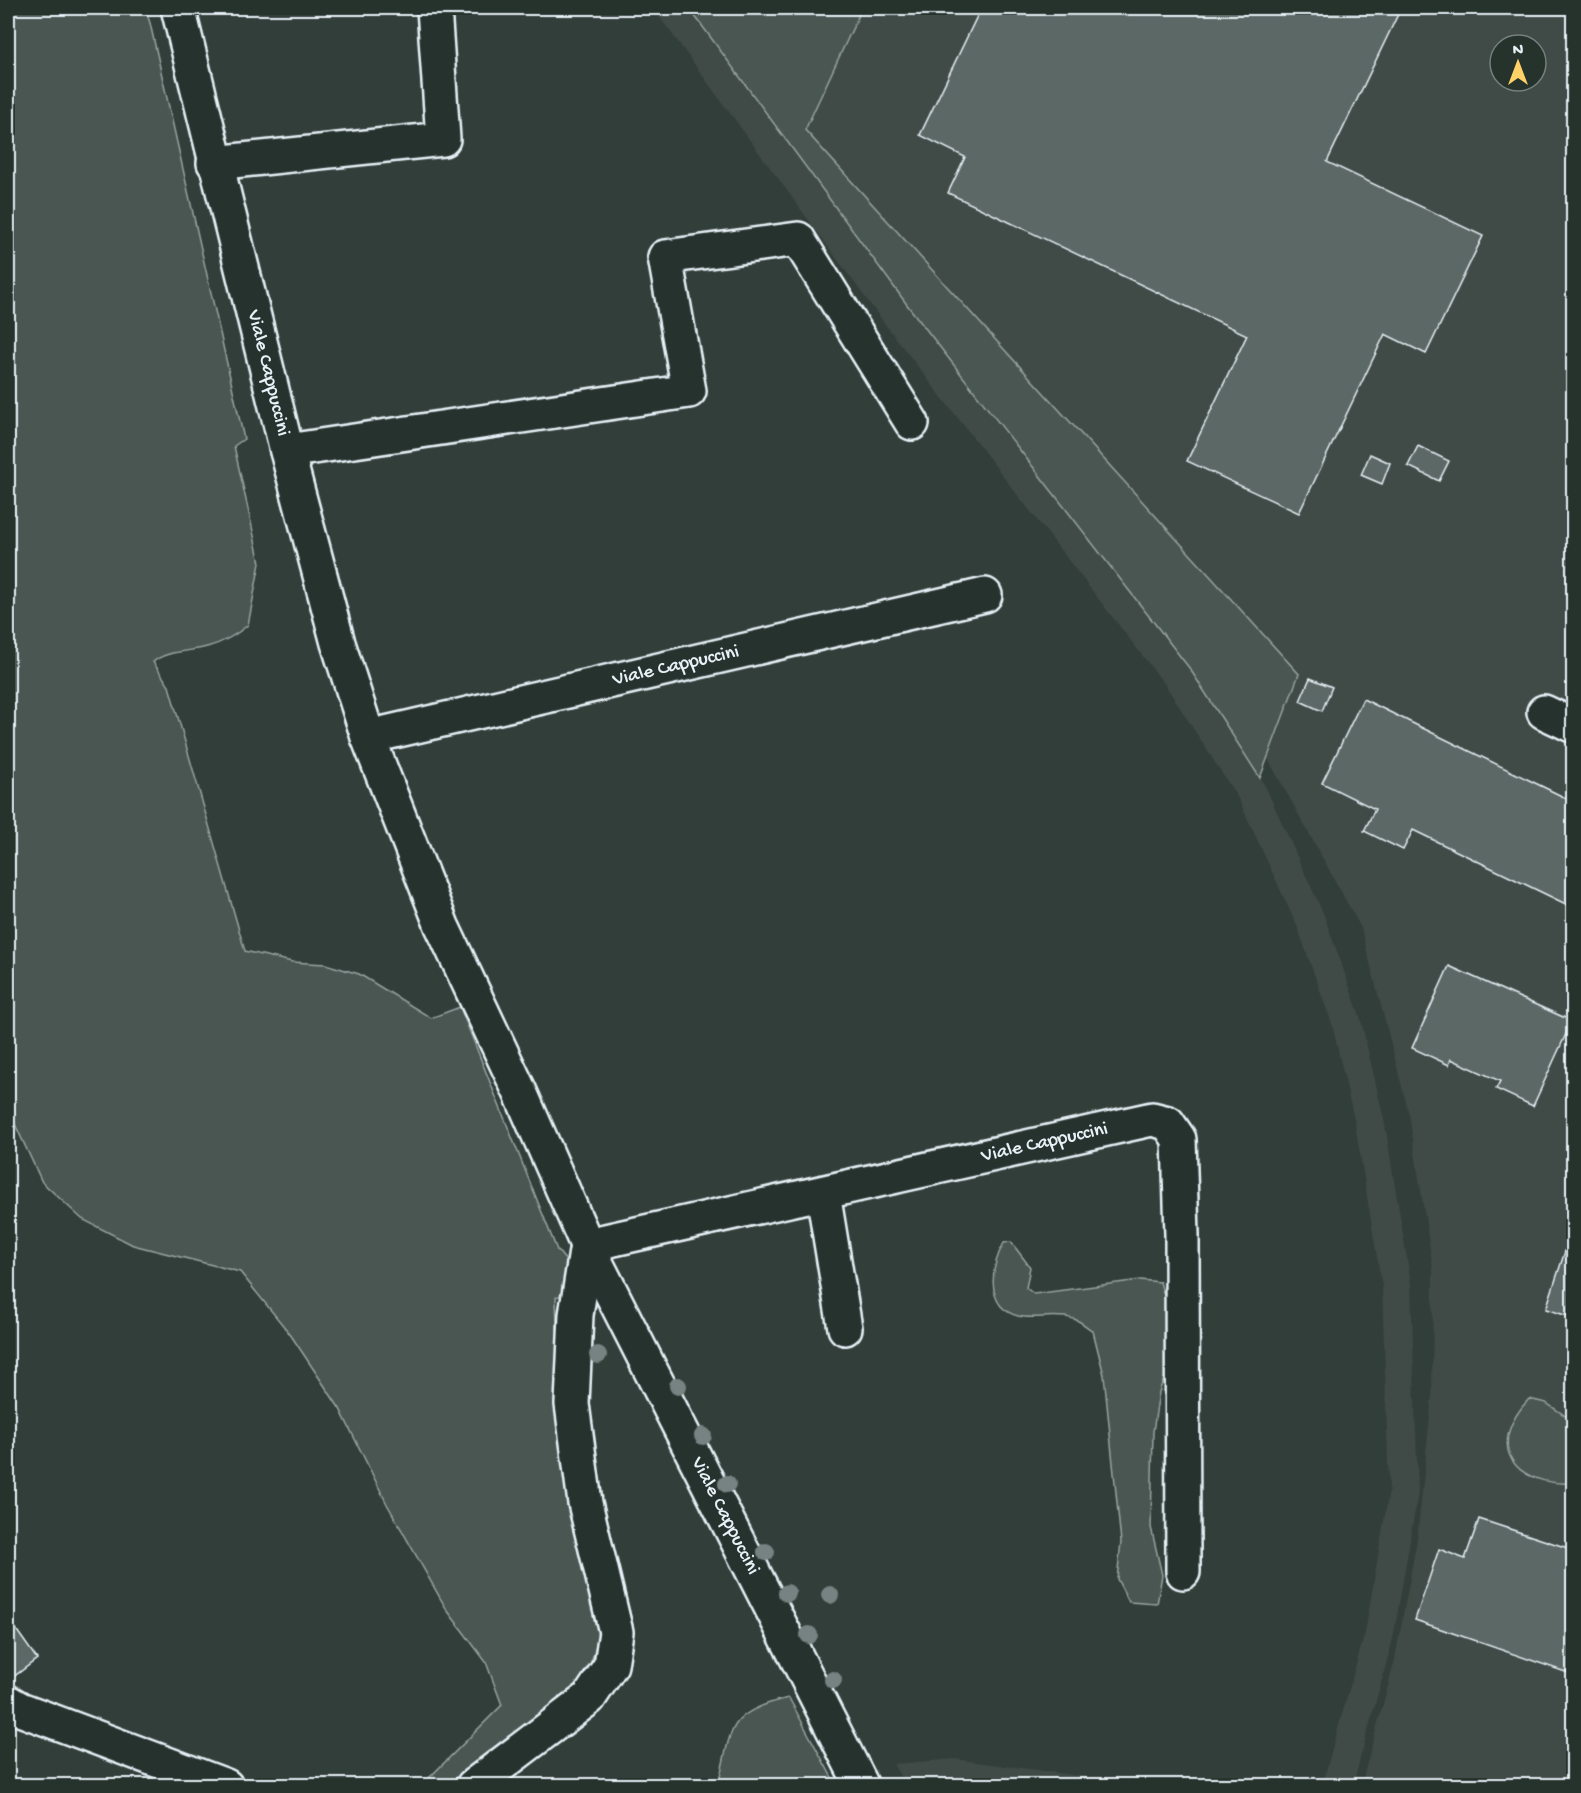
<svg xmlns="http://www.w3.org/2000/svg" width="1581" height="1793" font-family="'Gochi Hand',sans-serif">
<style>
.built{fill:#3f4b46;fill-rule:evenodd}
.green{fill:#495651;stroke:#98a4a4;stroke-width:1.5}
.building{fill:#5c6865;stroke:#e8f1f8;stroke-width:1.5}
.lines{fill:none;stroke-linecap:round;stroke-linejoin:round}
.minor-casing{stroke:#e8f1f8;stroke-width:38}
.minor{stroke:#26332d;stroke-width:33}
.tree{fill:#778382}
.labels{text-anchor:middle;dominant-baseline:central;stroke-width:6;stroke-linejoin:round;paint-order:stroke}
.street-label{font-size:20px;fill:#e8f1f8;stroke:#26332d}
</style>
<rect width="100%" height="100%" fill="#323e39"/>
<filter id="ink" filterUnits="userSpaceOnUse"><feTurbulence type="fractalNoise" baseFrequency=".0167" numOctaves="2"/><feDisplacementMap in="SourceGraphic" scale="12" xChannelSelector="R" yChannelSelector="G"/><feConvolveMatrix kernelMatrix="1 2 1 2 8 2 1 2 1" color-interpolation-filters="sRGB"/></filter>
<g filter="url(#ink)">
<g class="built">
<path d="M653,8h36l219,298 282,363 75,117 59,129 36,101 24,103 27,164 7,210 -25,146 -40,146h-31l43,-152 24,-142 -7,-204 -27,-163 -23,-100 -35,-98 -58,-126 -73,-114 -282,-363z"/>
<path d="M862,8h711v1777h-212l33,-121 23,-125 15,-142 1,-128 -24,-155 -48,-186 -93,-169 31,-85 -494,-544zM1500,45h36v36h-36z"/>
<path d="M955,1759l192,26h-242l-12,-21z"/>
</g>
<g class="green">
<path d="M8,8h137l5,15 94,416 -10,7 26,117 -12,62c-12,10 -25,18 -41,22 -17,5 -40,3 -54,15l16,24 76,265 47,11 33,2 34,10 72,44 29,-11 97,243 16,19 4,19 -21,9 4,123 41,211 -15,46 -43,43 -85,65h-36l80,-80 -16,-43 -39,-52 -60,-106 -47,-95 -50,-75 -50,-62 -107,-27 -51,-26 -40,-37 -34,-73z"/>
<path d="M689,8h173l-57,122 494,544 -39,104 -70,-109 -282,-363z"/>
<path d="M1011,1242l19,25 -4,21 8,6 106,-14 20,2 5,17 3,69 -9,24 -6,40 -2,95 11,48 -5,29 -28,-2 -12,-23 4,-37 -17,-167 -11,-44c-6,-4 -13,-10 -19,-12 -18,-6 -39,1 -56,-3 -34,-9 -27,-50 -14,-73z"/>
<path d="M1529,1399l17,4 27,18v62c-59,3 -89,-36 -44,-84z"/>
<path d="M789,1698l47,87h-118c14,-54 6,-73 71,-87z"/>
</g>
<g class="building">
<path d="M981,8h420l-74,154 156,74 -57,118 -41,-20 -86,179 -112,-52 60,-126 -299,-142 17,-36 -45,-22z"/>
<path d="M1418,446l31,15 -10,20 -31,-15z"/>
<path d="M1370,454l20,9 -8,21 -21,-9z"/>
<path d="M1310,678l22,9 -10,24 -22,-10z"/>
<path d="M1363,699l211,103v106l-161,-78 -10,20 -39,-19 11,-22 -53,-26z"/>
<path d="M1449,966l123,55 -39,85 -37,-17 4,-8 -49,-22 -2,6 -37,-17z"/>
<path d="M1574,1224v94l-28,-9z"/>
<path d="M1479,1519l95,31v125l-159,-55 24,-71 26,10z"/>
<path d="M8,1618l29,41 -29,22z"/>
</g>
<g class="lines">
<defs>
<g id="minor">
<path id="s1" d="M178,8l109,443 51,192 30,94 74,189 78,166 67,153 275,541"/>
<path d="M214,163l229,-24 -9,-131"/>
<path d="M287,451l402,-60 -24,-134 133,-18 114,184"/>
<path d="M1544,712l30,14"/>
<path id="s2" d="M368,737l617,-142"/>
<path d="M823,1193l22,135"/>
<path d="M8,1702l12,7 206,77"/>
<path id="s3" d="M473,1786l116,-88 22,-33 5,-33 -31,-129 -13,-99 4,-89 11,-70 565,-126 16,4 11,16 3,96 1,337"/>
</g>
</defs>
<use href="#minor" class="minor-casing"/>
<use href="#minor" class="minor"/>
</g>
<g class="tree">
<circle cx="598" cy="1355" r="9"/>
<circle cx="678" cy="1386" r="9"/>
<circle cx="703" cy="1436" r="9"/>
<circle cx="727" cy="1484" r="9"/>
<circle cx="766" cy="1552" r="9"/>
<circle cx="787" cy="1593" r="9"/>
<circle cx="830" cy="1595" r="9"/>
<circle cx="809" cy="1635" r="9"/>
<circle cx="833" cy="1680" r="9"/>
</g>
</g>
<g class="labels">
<g class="street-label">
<text stroke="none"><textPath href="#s1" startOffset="376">Viale Cappuccini</textPath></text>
<text stroke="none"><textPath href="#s2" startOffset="316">Viale Cappuccini</textPath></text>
<text stroke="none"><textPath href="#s3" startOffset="1080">Viale Cappuccini</textPath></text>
<text stroke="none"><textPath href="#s1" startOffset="1611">Viale Cappuccini</textPath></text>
</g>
</g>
<rect width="1581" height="1793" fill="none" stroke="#26332d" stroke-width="30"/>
<rect x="15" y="15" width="1551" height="1763" fill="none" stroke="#e8f1f8" stroke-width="2" filter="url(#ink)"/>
<g transform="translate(1518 63)"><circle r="28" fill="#26332d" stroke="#747f7e" stroke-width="1.5"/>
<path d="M0-4.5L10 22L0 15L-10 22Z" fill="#ffd166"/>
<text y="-9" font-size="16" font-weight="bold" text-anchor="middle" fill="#e8f1f8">N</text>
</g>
</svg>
